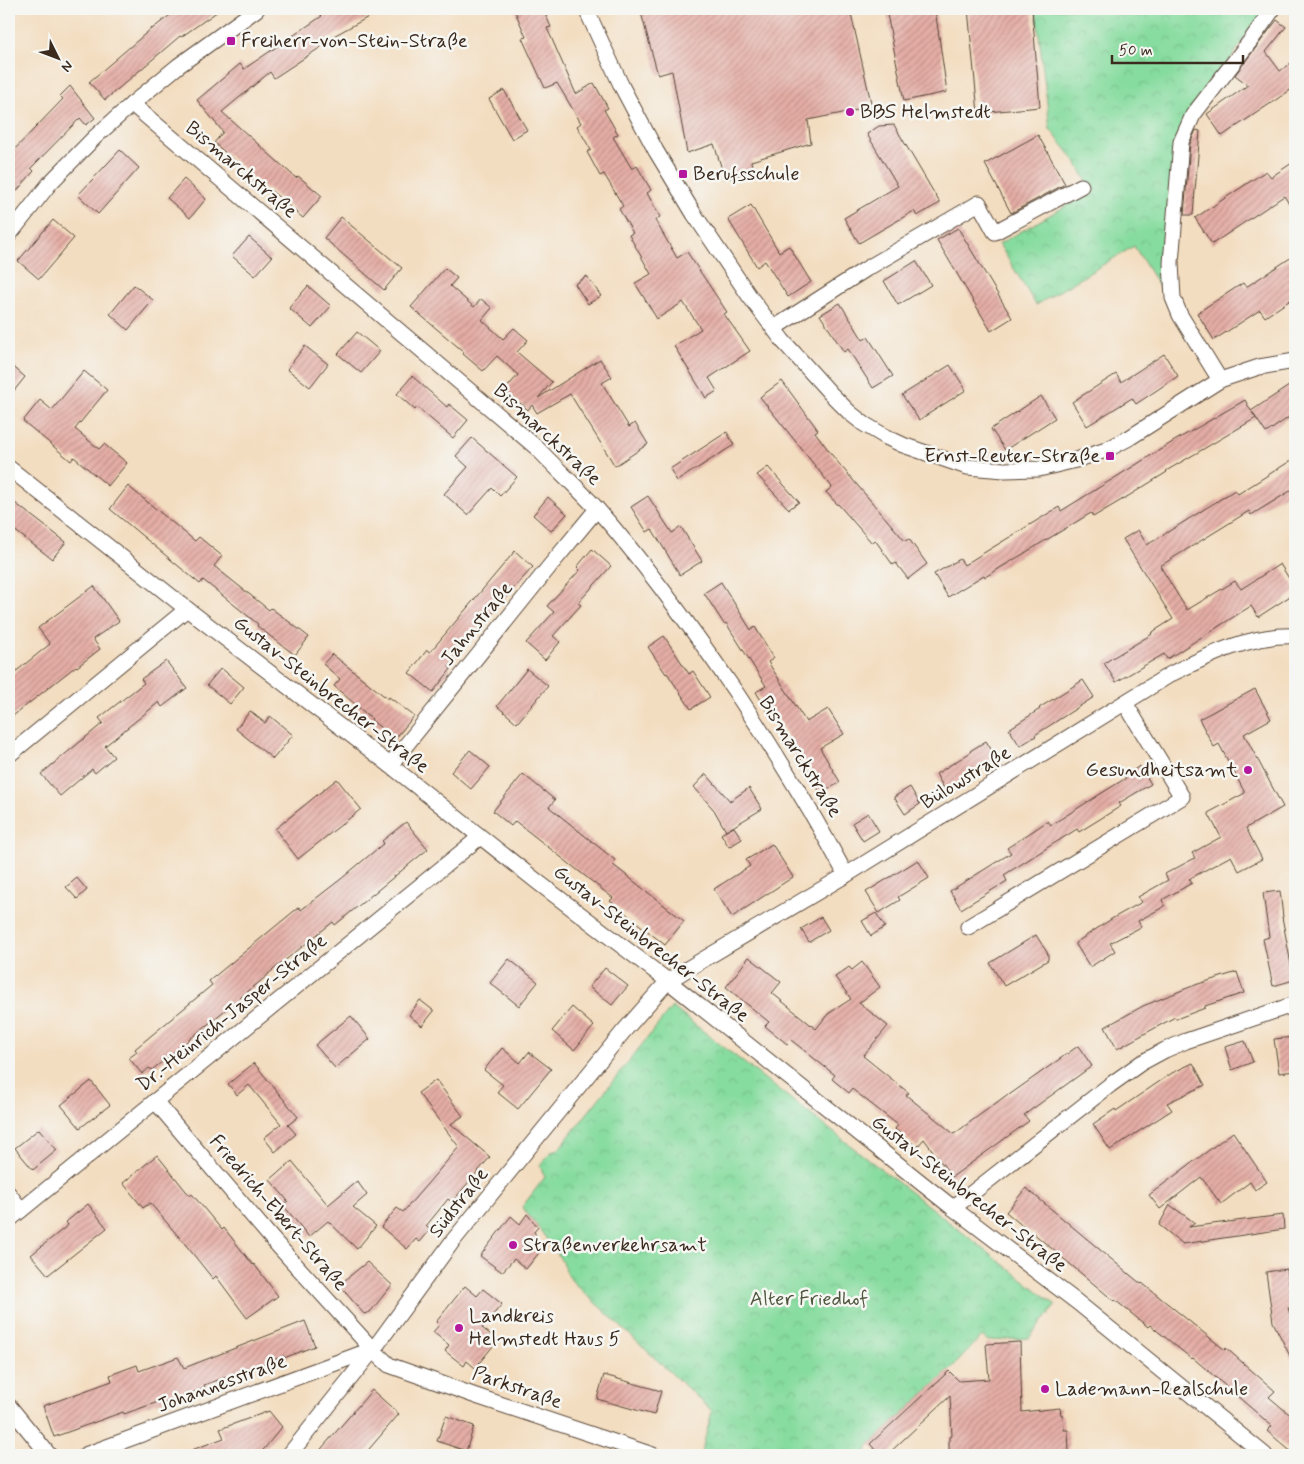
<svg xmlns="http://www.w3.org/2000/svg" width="1304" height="1464" font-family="Mynerve,sans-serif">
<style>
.park{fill:url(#park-crowns);stroke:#60835e}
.building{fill:url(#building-hatch)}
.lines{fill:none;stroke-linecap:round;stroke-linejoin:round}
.minor-casing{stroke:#574536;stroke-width:17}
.minor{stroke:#fff;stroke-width:15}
.poi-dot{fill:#b5179e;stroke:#f6f6f2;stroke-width:2}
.labels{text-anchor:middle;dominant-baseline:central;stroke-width:5;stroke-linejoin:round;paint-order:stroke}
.poi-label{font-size:20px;fill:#3b2a1e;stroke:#f6f6f2;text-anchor:start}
.street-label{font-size:20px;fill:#3b2a1e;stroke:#f6f6f2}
.park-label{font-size:20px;fill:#4e563e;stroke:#f6f6f2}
</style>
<defs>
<pattern id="park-crowns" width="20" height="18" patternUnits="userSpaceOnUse" patternTransform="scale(1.25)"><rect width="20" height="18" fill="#86dc9f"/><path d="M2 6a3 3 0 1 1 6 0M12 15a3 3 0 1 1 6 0" fill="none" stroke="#75bd88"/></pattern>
<pattern id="building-hatch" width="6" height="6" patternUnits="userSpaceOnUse" patternTransform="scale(1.25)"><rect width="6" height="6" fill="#e5aea6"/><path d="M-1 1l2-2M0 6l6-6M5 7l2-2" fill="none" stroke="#bb8e87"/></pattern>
</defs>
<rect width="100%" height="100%" fill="#f6f6f2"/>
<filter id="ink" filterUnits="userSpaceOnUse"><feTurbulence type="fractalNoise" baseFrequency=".02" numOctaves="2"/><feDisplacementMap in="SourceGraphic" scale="10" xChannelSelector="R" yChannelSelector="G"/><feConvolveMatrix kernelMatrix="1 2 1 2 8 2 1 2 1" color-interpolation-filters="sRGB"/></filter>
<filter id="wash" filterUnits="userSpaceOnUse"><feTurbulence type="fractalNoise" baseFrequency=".0096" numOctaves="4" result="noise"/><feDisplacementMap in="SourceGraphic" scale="20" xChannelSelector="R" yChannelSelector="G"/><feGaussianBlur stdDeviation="1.12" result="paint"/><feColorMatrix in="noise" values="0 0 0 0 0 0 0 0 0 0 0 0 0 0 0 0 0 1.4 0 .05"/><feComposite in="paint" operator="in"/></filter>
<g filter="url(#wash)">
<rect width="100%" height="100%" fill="#f3ddc0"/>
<g class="park">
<path d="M1036,9h231l-80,109 -16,98 -6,80 -31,-50 -98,59 -37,-61 93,-53 -16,-29 -26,-33z"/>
<path d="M672,1007l384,298 -27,33 -41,3 -6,-5 -33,35 -79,73 -5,11h-158l-6,-1 11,-43 -138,-128c-8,-8 -10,-19 -16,-28 -11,-17 -24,-32 -36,-48l23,-30 -5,-11 11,-14 7,-2z"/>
</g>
<g id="blocks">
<g class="building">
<path d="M178,9h43l-40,28 -1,-1 -75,64 -16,-18 63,-54v1z"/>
<path d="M329,9h54l-64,35 2,3 -47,31 -4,-6 -48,40 74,66 2,-2 24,20 -19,22 -35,-30 -2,2 -20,-18 1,-1 -33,-28 9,-11 -26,-32 43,-36 4,5 78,-53 -2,-2z"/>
<path d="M514,9h29l8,18 -4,1 29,66 18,-11 14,25 -4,2 14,24 -5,3 19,32 5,-3 14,24 -4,3 13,24 -5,3 22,38 10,-6 40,60 -3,2 26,37 -41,27 8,13 -11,7 -32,-52 27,-17 -18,-27 -26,17 -22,-36 16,-9 -22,-39 4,-2 -14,-24 4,-3 -19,-32 -4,2 -13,-24 4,-2 -14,-24 4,-3 -24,-40 -12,5 -23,-50 4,-1z"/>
<path d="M640,9h210l22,98 -64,13 3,23 -60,18 2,11 -28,7 -11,-35 -27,9 -15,-82 -14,4z"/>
<path d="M886,9h49l12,83 -43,9z"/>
<path d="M968,9h64l8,98 -62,6z"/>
<path d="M1277,20l9,7 -20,25 14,19 15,-11v27l-73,49 -15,-22 41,-29 -13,-10z"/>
<path d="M70,86l25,32 -9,7 -6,-7 -49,50 3,3 -25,29v-45l54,-56 -3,-3z"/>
<path d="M504,90l23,40 -15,9 -23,-40z"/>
<path d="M894,125l46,78 -23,13 -3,-5 -55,32 -15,-25 54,-32 -31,-52 12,-8z"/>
<path d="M1196,130l4,1 -7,84h-9l6,-71z"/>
<path d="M1038,135l27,49 -54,29 -26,-49z"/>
<path d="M120,150l19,18 -41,46 -20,-19z"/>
<path d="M1295,161v52l-11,-17 -72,48 -17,-26 71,-47 5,6z"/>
<path d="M184,179l22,20 -16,19 -23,-20z"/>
<path d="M751,205l28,47 10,-6 22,36 -23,15 -23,-36 -8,6 -29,-48z"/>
<path d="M341,217l61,51 -18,22 -60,-52z"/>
<path d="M53,220l21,18 -35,41 -21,-18z"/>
<path d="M958,228l54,90 -21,13 -54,-91z"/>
<path d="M249,237l23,20 -17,19 -23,-20z"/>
<path d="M1295,255v42l-30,20 -5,-7 -46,30 -17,-27 46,-30 3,4z"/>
<path d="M916,261l15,24 -33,20 -14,-24z"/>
<path d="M445,268l12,10 -7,8 24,21 7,-8 11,9 -10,12 21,19 11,-11 14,12 -11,12 35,30 -14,16 62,-39 12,18 -10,6 27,44 6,-4 13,21 -33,22 -45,-72 -33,19 -5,-8 -4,5 -23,-20 13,-15 -21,-19 -14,15 -20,-17 1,-2 -53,-45z"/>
<path d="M587,276l14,20 -13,8 -13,-20z"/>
<path d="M134,285l19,15 -25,30 -18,-16z"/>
<path d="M308,286l23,20 -19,22 -23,-20z"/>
<path d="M840,303l23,37 5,-3 25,39 -20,12 -25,-39 -4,3 -24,-37z"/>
<path d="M357,332l23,19 -19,22 -23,-19z"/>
<path d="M305,346l23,18 -18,23 -23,-18z"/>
<path d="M1164,354l14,22 -42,28 -4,-6 -45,28 -15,-24 44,-28 5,8z"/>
<path d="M9,363l16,14 -16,20z"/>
<path d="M950,365l16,25 -47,30 -17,-25z"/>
<path d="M84,371l23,19 -32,39 24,20 5,-5 23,19 -19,23 -34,-29 -3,4 -48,-40 17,-21 12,10z"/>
<path d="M412,376l35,31 2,-3 19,16 -15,18 -36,-31 -2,3 -18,-16z"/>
<path d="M782,381l36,49 -3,2 20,27 70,82 4,-2 18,25 -19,15 -12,-16 -3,2 -18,-25 -3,3 -34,-39h-1l-11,-12 6,-5 -72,-90z"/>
<path d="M1295,382v31l-29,20 -14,-21 4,6 -90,53 1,1 -37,23 -37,22 -2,-4 -106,64 -1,-2 -36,22 -14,-23 26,-15 4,6 95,-58 2,4 115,-71 69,-40 6,11z"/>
<path d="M1041,396l14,22 -50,32 -14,-21z"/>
<path d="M727,432l7,13 -57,36 -7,-12z"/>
<path d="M472,438l45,39 -17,19 -8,-8 -24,27 -24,-21 24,-27 -12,-11z"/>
<path d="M1295,458v30l-44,27 -2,-4 -89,55 27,44 48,-29 6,8 39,-25 15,24v5l-37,24 -7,-11 -84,53 -3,-5 -48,28 -12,-19 48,-29 -1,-1 22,-14 -50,-80 15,-9 9,15 88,-55 3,4z"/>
<path d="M768,467l31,35 -10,7 -32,-34z"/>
<path d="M128,486l67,55 4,-4 23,19 -8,10 55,44 2,-2 38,29 -14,18 -38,-29 1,-2 -55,-44 -3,4 -90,-75z"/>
<path d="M648,496l24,37 9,-6 21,34 -22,14 -28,-46 -5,3 -16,-25z"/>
<path d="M548,497l19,17 -16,17 -18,-16z"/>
<path d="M15,503l51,39 -14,17 -43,-33v-15z"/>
<path d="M592,549l19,17 -33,37 3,2 -28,31 7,6 -15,18 -19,-17 28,-31 -7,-6 33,-36 -3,-3z"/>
<path d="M515,551l18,16 -30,33 -54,67 2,2 -18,23 -24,-19 18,-23 3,2z"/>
<path d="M721,582l30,48 4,-3 19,31 -6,4 38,60 22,-13 16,25 -24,14 20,34 -19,12 -47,-82 -4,3 -14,-23 10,-6 -40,-63 -2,1 -20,-31z"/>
<path d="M94,586l25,35 -26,18 7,10 -23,18 -1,-1 -67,53v-42l41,-33 -12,-16z"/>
<path d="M664,636l25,38 4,-3 17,26 -19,12 -24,-36 -1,1 -18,-27z"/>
<path d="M332,654l56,45 1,-2 25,19 -19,23 -24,-19 1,-1 -38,-33 6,-7 -17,-15z"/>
<path d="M166,661l21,27 -25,19 -3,-5 -54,44 9,11 -19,16 -3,-4 -32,27 -19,-22 62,-51 -4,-5 45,-35 -3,-4z"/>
<path d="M221,668l23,19 -14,17 -23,-19z"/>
<path d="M527,669l21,17 -31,37 -20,-17z"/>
<path d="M1083,680l11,17 -59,38 1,1 -16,10 -11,-17 31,-20 -1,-1z"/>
<path d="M1255,689l16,30 -27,15 39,73 -37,21 16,31 -23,12 -8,-15 -42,23 3,4 -30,17 3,6 -27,15 3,6 -31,16 5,8 -25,16 -15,-24 38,-25 29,-16 -4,-5 30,-17 -3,-6 30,-16 -3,-5 29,-16 -13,-24 37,-20 -26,-49 -5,3 -15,-28z"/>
<path d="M250,711l15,12 5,-7 23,19 -20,24 -37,-30z"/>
<path d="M986,741l11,18 -35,22v1l-16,10 -10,-18 35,-22 -1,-1z"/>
<path d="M470,750l20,17 -19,22 -20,-17z"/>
<path d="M1140,766l11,18 -32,19 2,3 -42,26 -2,-3 -73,46 3,6 -46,28 -11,-18 61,-38 -4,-5 41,-27 3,4 75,-47 -2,-2z"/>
<path d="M523,774l32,26 -6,7 66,53 -3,4 72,57 -19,24 -55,-44 3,-3 -98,-77 -4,5 -18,-15z"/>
<path d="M706,774l24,27 19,-13 13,21 -36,22 8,-4 8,12 -13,8 -8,-13 5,-3 -12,-21 -20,-23z"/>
<path d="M337,779l24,30 -63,50 -23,-30z"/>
<path d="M910,787l10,17 -15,10 -11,-17z"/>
<path d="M868,813l11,18 -16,10 -11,-18z"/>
<path d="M406,822l22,27 -93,76 -2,-3 -65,52v1l-116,95 -3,-2 -7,6 -13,-16 8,-6 -2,-3 77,-64 -3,-4 90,-74 2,3 40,-31 43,-36 -2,-2z"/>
<path d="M772,844l21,33 -61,40 -18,-28 36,-23 -4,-6z"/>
<path d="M918,860l11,18 -31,19 2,3 -21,13 -13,-21z"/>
<path d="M77,878l10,12 -10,9 -11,-12z"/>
<path d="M1280,891l3,26h-1l12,63 -21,6 -10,-47 6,-2 -6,-44z"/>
<path d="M876,913l9,14 -14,9 -9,-15z"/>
<path d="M821,917l8,13 -20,12 -8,-13z"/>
<path d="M1036,935l12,19v6l-44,26 -14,-23z"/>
<path d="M749,957l32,25 -9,11 44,36 12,-15 23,-15 -16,-22 14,-10 3,3 10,-8 18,25 -21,16 29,23 -25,30 46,37 -3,2 48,39 54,-40 1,1 69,-49 14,20 -68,49 5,6 -77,56 -28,-38 -7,8 -22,-18 3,-4 -46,-36 -3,4 -17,-14 3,-4 -44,-35 -4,4 -22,-18 4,-4 -43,-35z"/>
<path d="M509,959l29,23 -19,24 -29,-23z"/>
<path d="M605,968l23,18 -16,19 -23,-18z"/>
<path d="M1237,972l7,21 -39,13v2l-29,11 -1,-2 -58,32 -12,-22 38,-21 52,-21z"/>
<path d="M420,1000l14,11 -12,15 -13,-11z"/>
<path d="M572,1007l22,19 -20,24 -22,-19z"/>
<path d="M351,1016l19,23 -35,29 -20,-23z"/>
<path d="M1295,1037v34l-16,2 -5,-34z"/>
<path d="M1245,1041l8,21 -21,8 -7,-23z"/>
<path d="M502,1048l18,15 9,-11 22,17 -33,40 -21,-17 6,-7 -19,-15z"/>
<path d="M254,1063l44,54 -10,8 8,9 -21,18 -11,-14 17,-14 -32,-39 -12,10 -9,-11z"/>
<path d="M1193,1063l12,22 -38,18 5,7 -62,40 -17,-26 22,-15 1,2 56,-38z"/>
<path d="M436,1080l27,36 -12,8 39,33 -38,45 -4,-3 -22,27 4,4 -10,12 -4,-3 -9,10 -26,-22 16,-19 6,4 56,-65 -41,-54z"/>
<path d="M91,1081l19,24 -30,23 -19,-23z"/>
<path d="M39,1129l18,21 -24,20 -18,-22z"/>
<path d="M1233,1132l34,50 -12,8 -5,-8 -29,22 -20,-27 -41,32 -11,-14z"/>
<path d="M157,1155l33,41 2,-2 30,36 2,-2 29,37 1,-1 24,32 -31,22 -31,-42 -3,3 -28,-35 -35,-41 -7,5 -20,-25z"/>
<path d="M292,1161l36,44 29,-24 10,14 -14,12 23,19 -19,23 -29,-28 -19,16 -26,-32 5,-4 -18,-21z"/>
<path d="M1026,1188l115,96 1,-1 83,67 1,-2 49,43 -6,6 26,22v36l-28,-24 5,-5 -79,-68 -1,1 -42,-34 -2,2 -33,-27 -1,1 -82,-69 -1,1 -25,-21z"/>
<path d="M88,1204l19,24 -59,47 -17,-20 37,-30 -2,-3z"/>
<path d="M1170,1205l25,18 -6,4 94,-12 1,14 -101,15 -24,-19z"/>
<path d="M527,1214l11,13 -4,5 2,3 -4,6 10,8 -16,20 -12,-10 -12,13 -22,-16 31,-40 9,8z"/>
<path d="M367,1262l25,23 -22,27 -6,2 -25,-29z"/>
<path d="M1287,1269l6,39h-5l7,19v39l-22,-44 -7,-50z"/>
<path d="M465,1286l12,10 6,-7 19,15 -20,24 16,12 -23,28 -8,-7 -3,5 -19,-15 4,-6 -16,-13 6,-7 -3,-3z"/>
<path d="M305,1321l10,25 -31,12v-2l-80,29 1,3 -43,16 -1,-3 -37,13 -1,-2 -69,25 -11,-31 69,-25 -2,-6 27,-10 2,6 39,-14 6,11z"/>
<path d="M1020,1342l2,70 38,-4 1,7h2l1,15h4l1,22h-4v3h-116v-18l3,-1 -2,-40 -63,59h-7l-10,-11 79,-73 10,10 30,-2 -3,-35z"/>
<path d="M604,1375l57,16 -7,24 -57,-16z"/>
<path d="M372,1390l27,24 -35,41h-48z"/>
<path d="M269,1411l13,16 -23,28h-78v-1l43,-16 -4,-9z"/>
<path d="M446,1416l28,10 -8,25 -29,-10z"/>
</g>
</g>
</g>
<g filter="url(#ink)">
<use href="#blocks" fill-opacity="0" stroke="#574536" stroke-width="1"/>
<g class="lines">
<defs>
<g id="minor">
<path d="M586,9l36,78 34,64 38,63 56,83 33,44 48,53 19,19 14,11 22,13 17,8 64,22 37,3 35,-1 37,-9 30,-10 23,-12 91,-58 39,-13 36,-6"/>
<path d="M132,104l405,344c20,21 42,41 61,62 51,58 96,121 139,184 39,59 76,119 109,181"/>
<path d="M9,235l41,-52 45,-46 37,-33 46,-38 79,-57"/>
<path d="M774,328l92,-59 113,-66 16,29 86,-46"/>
<path d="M1220,380l-40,-65 -7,-17 -2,-35 10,-121 12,-27 58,-75 22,-31"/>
<path d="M9,468l178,141 203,156 149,118 129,98 285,227 124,94 188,153"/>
<path d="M9,755l178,-146"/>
<path d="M390,765l159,-198 48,-58"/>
<path d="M968,927l214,-130 -57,-94"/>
<path d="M155,1101l118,139 100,110 16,15 87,31 177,59"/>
<path d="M9,1194l12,16"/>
<path d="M953,1208l157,-123 31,-22 24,-13 21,-9 109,-37"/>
<path d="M9,1220l471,-383"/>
<path d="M9,1406l40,49"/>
<path d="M85,1455l286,-105"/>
<path d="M289,1455l84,-105 79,-108 171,-210 45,-51 21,-13 157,-93 325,-201c38,-19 80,-40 124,-38"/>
</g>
</defs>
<use href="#minor" class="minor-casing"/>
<use href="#minor" class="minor"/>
</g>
</g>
<g class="poi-dot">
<rect x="226" y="36" width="10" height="10" rx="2.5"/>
<circle cx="850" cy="112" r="5"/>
<rect x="678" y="169" width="10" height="10" rx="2.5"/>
<rect x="1105" y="451" width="10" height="10" rx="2.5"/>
<circle cx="1248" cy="770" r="5"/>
<circle cx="513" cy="1245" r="5"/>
<circle cx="459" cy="1328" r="5"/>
<circle cx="1045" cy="1389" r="5"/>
</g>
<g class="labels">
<g class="poi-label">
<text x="241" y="41">Freiherr-von-Stein-Straße</text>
<text x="860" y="112">BBS Helmstedt</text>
<text x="693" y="174">Berufsschule</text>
<text x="1100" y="456" text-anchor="end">Ernst-Reuter-Straße</text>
<text x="1238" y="770" text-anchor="end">Gesundheitsamt</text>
<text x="523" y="1245">Straßenverkehrsamt</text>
<text x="469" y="1316">Landkreis<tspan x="469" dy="23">Helmstedt Haus 5</tspan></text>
<text x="1055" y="1389">Lademann-Realschule</text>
</g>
<g class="street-label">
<text transform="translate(241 170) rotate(40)">Bismarckstraße</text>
<text transform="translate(547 435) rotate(43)">Bismarckstraße</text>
<text transform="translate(477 624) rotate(-51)">Jahnstraße</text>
<text transform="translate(331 695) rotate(38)">Gustav-Steinbrecher-Straße</text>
<text transform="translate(800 757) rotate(58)">Bismarckstraße</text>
<text transform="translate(966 778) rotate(-32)">Bülowstraße</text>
<text transform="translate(651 944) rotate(38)">Gustav-Steinbrecher-Straße</text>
<text transform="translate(232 1013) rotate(-39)">Dr.-Heinrich-Jasper-Straße</text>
<text transform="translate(969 1194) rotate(38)">Gustav-Steinbrecher-Straße</text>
<text transform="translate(459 1203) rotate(-52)">Südstraße</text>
<text transform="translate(278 1213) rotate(49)">Friedrich-Ebert-Straße</text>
<text transform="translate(222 1384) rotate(-20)">Johannesstraße</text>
<text transform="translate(517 1388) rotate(19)">Parkstraße</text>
</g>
<g class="park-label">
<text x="809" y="1299">Alter Friedhof</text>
</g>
</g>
<rect width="1304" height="1464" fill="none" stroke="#f6f6f2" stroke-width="30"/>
<g transform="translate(58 58) rotate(132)" stroke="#f6f6f2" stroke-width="4" paint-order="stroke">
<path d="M0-4L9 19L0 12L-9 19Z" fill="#3b2a1e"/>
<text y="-8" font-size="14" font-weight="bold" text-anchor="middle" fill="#3b2a1e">N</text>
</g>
<path d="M1112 55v8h131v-8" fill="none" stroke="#3b2a1e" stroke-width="2.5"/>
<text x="1119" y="55" font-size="15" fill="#3b2a1e" stroke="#f6f6f2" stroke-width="4" paint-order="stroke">50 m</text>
</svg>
